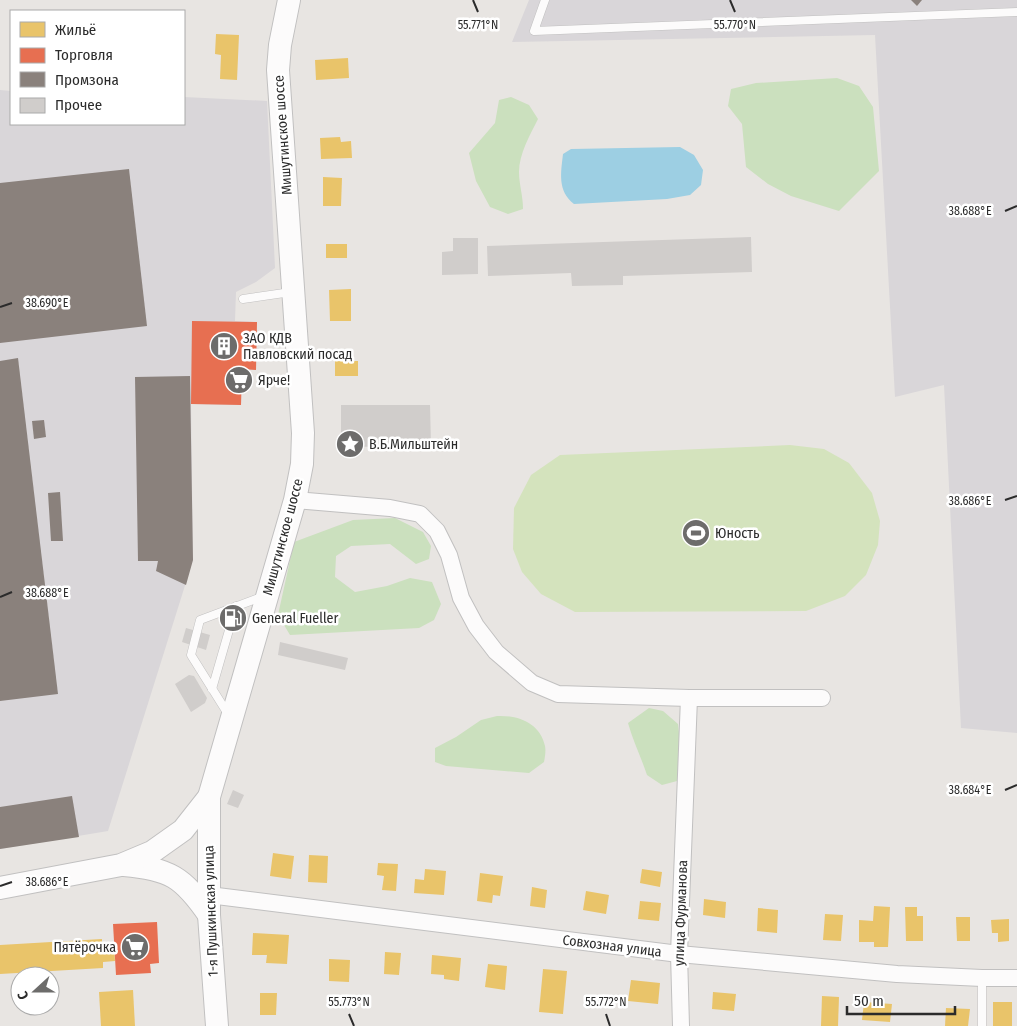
<svg xmlns="http://www.w3.org/2000/svg" width="1017" height="1026" font-family="'Fira Sans Condensed',sans-serif">
<style>
.industrial{fill:#d9d6d9}
.green{fill:#cbe0be}
.pitch{fill:#d4e3bd}
.water{fill:#9dcfe3}
.homes{fill:#e9c46a}
.shops{fill:#e76f51}
.industry{fill:#8a817c}
.building{fill:#d0cdcb}
.lines{fill:none;stroke-linecap:round;stroke-linejoin:round}
.lane-casing{stroke:#c1c0c0;stroke-width:9}
.street-casing{stroke:#c1c0c0;stroke-width:18}
.secondary-casing{stroke:#c1c0c0;stroke-width:24}
.lane{stroke:#fcfbfb;stroke-width:8}
.street{stroke:#fcfbfb;stroke-width:16}
.secondary{stroke:#fcfbfb;stroke-width:22}
.ticks{fill:none;stroke:#2b2b2b;stroke-width:2}
.labels{text-anchor:middle;dominant-baseline:central;stroke-width:5;stroke-linejoin:round;paint-order:stroke}
.street-label{font-size:14px;fill:#2b2b2b;stroke:#fff}
.poi-label{font-size:14px;fill:#2b2b2b;stroke:#fff;text-anchor:start}
.ticks-label{font-size:12px;text-anchor:middle;fill:#2b2b2b;stroke:#fff;stroke-width:5;stroke-linejoin:round;paint-order:stroke}
</style>
<rect width="100%" height="100%" fill="#e8e5e2"/>
<g class="industrial">
<path d="M529,0h488v733l-56,-5 -17,-343 -49,12 -20,-362 -363,7z"/>
<path d="M0,90l11,1v33h173v-27l83,4 8,167 -19,14 -20,10 -1,29 22,1 -1,48h-14l-1,35 -50,-1 2,156 -85,271 -108,18z"/>
</g>
<g class="green">
<path d="M837,78l22,8 14,21 6,64 -40,40 -48,-15 -23,-12 -22,-17 -4,-43 -14,-18 3,-17 25,-6z"/>
<path d="M511,97l18,8 9,14c-8,16 -19,35 -19,53 0,12 4,24 4,37l-15,5 -18,-7 -14,-26 -7,-28 26,-30 4,-23z"/>
<path d="M395,518l28,14 8,14 -2,13 -13,5 -26,-20 -39,2 -15,10 -1,21 20,15 32,-6 23,-8 22,4 9,22 -7,16 -15,8 -129,7 -12,-20 16,-73 59,-22z"/>
<path d="M649,708l14,3 15,13 3,27 -4,30 -15,4 -15,-10c-6,-18 -14,-34 -19,-52z"/>
<path d="M497,716c21,-1 43,7 48,30 1,5 0,11 -1,16l-15,11 -83,-7 -11,-4v-14l21,-11 25,-17z"/>
</g>
<path class="pitch" d="M790,445l34,4 25,14 23,30 8,28 -2,24 -12,30 -21,21 -39,15 -231,1 -34,-18 -19,-22 -9,-23 1,-41 17,-33 29,-20z"/>
<path class="water" d="M680,147l14,8 9,15 -2,15 -11,10 -23,4 -93,5c-17,-13 -13,-32 -11,-50l8,-5z"/>
<g class="homes">
<path d="M216,34l23,1 -2,45 -17,-1 1,-24 -6,-1z"/>
<path d="M348,58l1,20 -33,2 -1,-20z"/>
<path d="M340,137l1,5 10,-1 1,17 -31,1 -1,-21z"/>
<path d="M323,177l19,1 -1,28h-18z"/>
<rect x="326" y="244" width="21" height="14"/>
<path d="M351,289v32h-21l-1,-31z"/>
<rect x="335" y="361" width="23" height="15"/>
<path d="M273,853l21,3 -3,23 -21,-3z"/>
<path d="M309,855l19,1 -1,27 -19,-1z"/>
<path d="M378,863l20,1 -2,27 -14,-1 2,-14 -7,-1z"/>
<path d="M425,869l21,2 -2,24 -30,-2 1,-14 9,1z"/>
<path d="M642,869l20,3 -2,15 -20,-4z"/>
<path d="M480,873l23,3 -3,20 -7,-1 -1,8 -15,-2z"/>
<path d="M532,887l15,3 -2,18 -15,-2z"/>
<path d="M586,891l23,4 -3,19 -23,-4z"/>
<path d="M704,899l22,3 -1,16 -22,-3z"/>
<path d="M640,901l21,2 -2,18 -21,-2z"/>
<path d="M874,906l16,1 -2,40h-14v-5h-15v-22l14,1z"/>
<path d="M905,907h12v9h6v25h-17z"/>
<path d="M758,908l20,2 -1,23 -20,-2z"/>
<path d="M825,914l18,1 -2,26 -18,-1z"/>
<path d="M956,917h14v24h-13z"/>
<path d="M1009,919v22l-11,1v-9h-6l-1,-13z"/>
<path d="M253,933l36,2 -2,29 -21,-1 1,-8h-15z"/>
<path d="M102,939v8l12,-1 1,15 -12,1v6l-103,6v-29z"/>
<path d="M385,952l16,1 -2,22 -15,-1z"/>
<path d="M432,955l29,3 -2,23 -15,-2v-4l-13,-1z"/>
<path d="M329,959l21,1 -1,22 -20,-1z"/>
<path d="M488,964l19,2 -2,24 -20,-3z"/>
<path d="M543,969l24,2 -4,43 -24,-2z"/>
<path d="M631,980l29,3 -2,21 -30,-3z"/>
<path d="M133,990l2,36h-34l-2,-34z"/>
<path d="M713,992l23,2 -2,17 -22,-2z"/>
<path d="M260,993h17l-1,22h-16z"/>
<path d="M822,996l17,1 -1,29h-17z"/>
<path d="M864,1002l28,2 -2,18 -28,-2z"/>
<rect x="993" y="1002" width="19" height="24"/>
<path d="M946,1008l24,1 -2,17h-23z"/>
</g>
<g class="shops">
<path d="M192,321l65,1 -1,48 -14,-1 -1,36 -50,-1z"/>
<path d="M157,922l2,41 -9,1 1,9 -35,2 -3,-51z"/>
</g>
<g class="industry">
<path d="M911,0h11l-5,6z"/>
<path d="M129,169l18,157 -147,17v-160z"/>
<path d="M18,358l40,336 -58,7v-340z"/>
<path d="M190,376l3,184 -7,25 -30,-14 2,-10h-20l-3,-184z"/>
<path d="M44,420l2,17 -12,2 -2,-18z"/>
<path d="M60,492l3,49h-12l-3,-48z"/>
<path d="M72,796l7,41 -79,12v-42z"/>
</g>
<g class="building">
<path d="M751,237l1,35 -129,4v9l-51,1 -1,-13 -83,3 -1,-30z"/>
<path d="M453,238h25v36l-36,1v-23l11,-1z"/>
<path d="M341,405h89l1,41 -90,1z"/>
<path d="M186,628l24,7 -4,15 -24,-8z"/>
<path d="M280,642l68,16 -3,12 -67,-15z"/>
<path d="M189,675l5,1 13,22 -2,5 -14,9 -16,-28z"/>
<path d="M233,790l11,5 -6,13 -11,-4z"/>
</g>
<g class="lines">
<defs>
<g id="lane">
<path d="M545,0l-11,31 483,-19"/>
<path d="M243,299l48,-7"/>
<path d="M212,689l24,-83"/>
<path d="M228,714l-37,-59 9,-35 64,-24"/>
<path d="M982,1026v-48"/>
</g>
<g id="street">
<path d="M295,500l95,8 30,6 17,17 12,24 12,43 15,28 20,26 36,31 26,11 131,4h133"/>
<path d="M209,895l470,59 218,20 85,4h35"/>
<path d="M681,1026l-2,-72 10,-256"/>
</g>
<g id="secondary">
<path d="M124,865c46,4 59,12 85,50"/>
<path d="M0,888l121,-23 31,-13 31,-22 26,-33"/>
<path d="M217,1026l-8,-111v-118l86,-297 7,-36 1,-31 -25,-363 2,-25 9,-45"/>
</g>
</defs>
<use href="#lane" class="lane-casing"/>
<use href="#street" class="street-casing"/>
<use href="#secondary" class="secondary-casing"/>
<use href="#lane" class="lane"/>
<use href="#street" class="street"/>
<use href="#secondary" class="secondary"/>
</g>
<path class="ticks" d="M473,0l5,12M730,0l5,12M1005,211l12,-5M0,307l12,-4M1005,500l12,-4M0,597l12,-5M1005,790l12,-5M0,886l12,-4M349,1014l5,12M606,1014l4,12"/>
<defs>
<symbol id="building-disc" viewBox="-11 -11 22 22"><circle r="9.5" fill="#6d6c6b" stroke="#fff"/><path d="M-4-6H4V6H1V3H-1V6H-4ZM-2.5-4.3h1.7v1.8h-1.7ZM.8-4.3h1.7v1.8H.8ZM-2.5-1h1.7V.8h-1.7ZM.8-1h1.7V.8H.8Z" fill="#fff"/></symbol>
<symbol id="supermarket-disc" viewBox="-11 -11 22 22"><circle r="9.5" fill="#6d6c6b" stroke="#fff"/><path d="M-6-5.5h2.5l.6 2H6L4.5 2H-2.5L-4.4-4H-6ZM-1.5 3.2a1.3 1.3 0 1 0 .1 0ZM3 3.2a1.3 1.3 0 1 0 .1 0Z" fill="#fff"/></symbol>
<symbol id="sight-disc" viewBox="-11 -11 22 22"><circle r="9.5" fill="#6d6c6b" stroke="#fff"/><path d="M0-6L1.8-2.2L6-1.7L2.9 1.2L3.7 5.4L0 3.3L-3.7 5.4L-2.9 1.2L-6-1.7L-1.8-2.2Z" fill="#fff"/></symbol>
<symbol id="stadium-disc" viewBox="-11 -11 22 22"><circle r="9.5" fill="#6d6c6b" stroke="#fff"/><path d="M0-5a6.5 5 0 1 0 0 10a6.5 5 0 1 0 0-10ZM-3.5-1.8h7v3.6h-7Z" fill="#fff"/></symbol>
<symbol id="fuel-disc" viewBox="-11 -11 22 22"><circle r="9.5" fill="#6d6c6b" stroke="#fff"/><path d="M-5.5-6h7V0h2V4h1.3V-2.5L3-4.5l.8-.8L6-3V5H2.5V1h-1V6h-7ZM-4.2-4.7v3.2H.2V-4.7Z" fill="#fff"/></symbol>
</defs>
<g fill-rule="evenodd">
<use href="#building-disc" x="208" y="330" width="32" height="32"/>
<use href="#supermarket-disc" x="223" y="364" width="32" height="32"/>
<use href="#sight-disc" x="334" y="428" width="32" height="32"/>
<use href="#stadium-disc" x="680" y="517" width="32" height="32"/>
<use href="#fuel-disc" x="217" y="602" width="32" height="32"/>
<use href="#supermarket-disc" x="119" y="931" width="32" height="32"/>
</g>
<g class="labels">
<g class="street-label">
<text transform="translate(283 135) rotate(-94)">Мишутинское шоссе</text>
<text transform="translate(283 537) rotate(-75)">Мишутинское шоссе</text>
<text transform="translate(211 911) rotate(-92)">1-я Пушкинская улица</text>
<text transform="translate(681 913) rotate(-88)">улица Фурманова</text>
<text transform="translate(612 946) rotate(7)">Совхозная улица</text>
</g>
<g class="poi-label">
<text x="243" y="338">ЗАО КДВ<tspan x="243" dy="16">Павловский посад</tspan></text>
<text x="258" y="380">Ярче!</text>
<text x="369" y="444">В.Б.Мильштейн</text>
<text x="715" y="533">Юность</text>
<text x="252" y="618">General Fueller</text>
<text x="116" y="947" text-anchor="end">Пятёрочка</text>
</g>
</g>
<g class="ticks-label">
<text x="478" y="29">55.771°N</text>
<text x="735" y="29">55.770°N</text>
<text x="970" y="215">38.688°E</text>
<text x="47" y="307">38.690°E</text>
<text x="970" y="505">38.686°E</text>
<text x="47" y="597">38.688°E</text>
<text x="970" y="794">38.684°E</text>
<text x="47" y="886">38.686°E</text>
<text x="349" y="1006">55.773°N</text>
<text x="606" y="1006">55.772°N</text>
</g>
<rect x="10" y="10" width="175" height="115" fill="#ffffff" stroke="#aaaaaa"/>
<rect x="20" y="22" width="25" height="15" fill="#e9c46a" stroke="#aaaaaa"/>
<text x="55" y="35" font-size="15" fill="#2b2b2b">Жильё</text>
<rect x="20" y="48" width="25" height="15" fill="#e76f51" stroke="#aaaaaa"/>
<text x="55" y="60" font-size="15" fill="#2b2b2b">Торговля</text>
<rect x="20" y="72" width="25" height="15" fill="#8a817c" stroke="#aaaaaa"/>
<text x="55" y="85" font-size="15" fill="#2b2b2b">Промзона</text>
<rect x="20" y="98" width="25" height="15" fill="#d0cdcb" stroke="#aaaaaa"/>
<text x="55" y="110" font-size="15" fill="#2b2b2b">Прочее</text>
<g transform="translate(35 991) rotate(249)"><circle r="24" fill="#ffffff" stroke="#aaaaaa"/>
<path d="M0-4L9 19L0 12L-9 19Z" fill="#6d6c6b"/>
<text y="-8" font-size="14" font-weight="bold" text-anchor="middle" fill="#2b2b2b">С</text>
</g>
<path d="M847 1006v8h108v-8" fill="none" stroke="#2b2b2b" stroke-width="2.5"/>
<text x="854" y="1006" font-size="15" fill="#2b2b2b" stroke="#ffffff" stroke-width="4" paint-order="stroke">50 m</text>
</svg>
